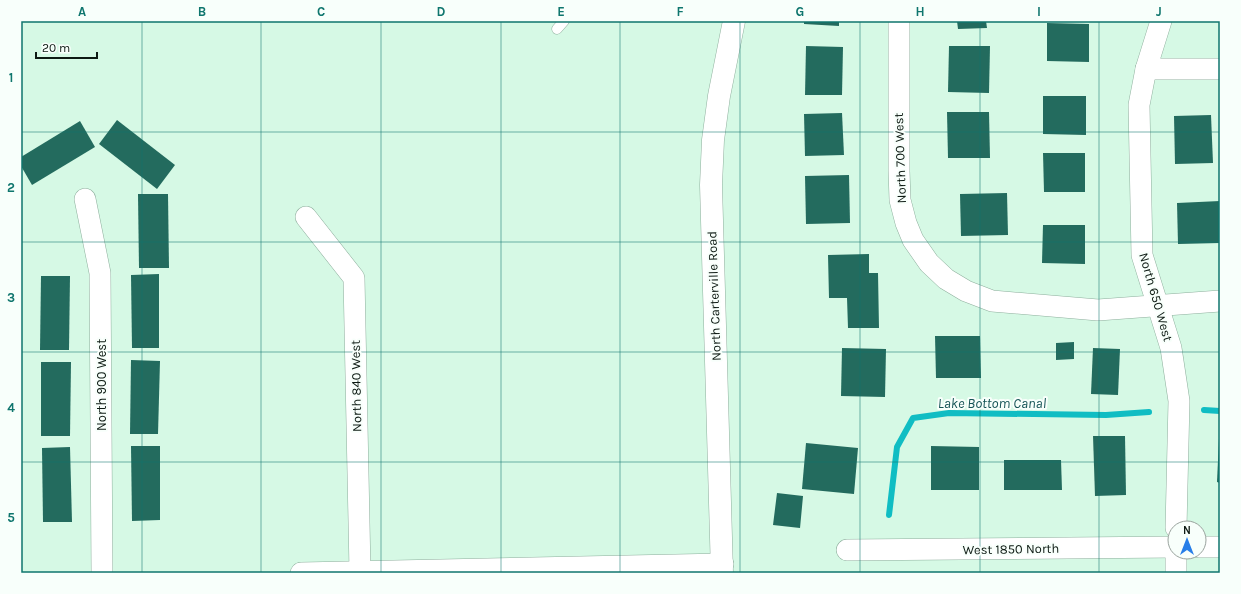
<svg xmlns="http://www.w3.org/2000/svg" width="1241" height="594" font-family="Karla,sans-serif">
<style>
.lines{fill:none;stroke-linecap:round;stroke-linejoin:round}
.stream{stroke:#10bdc3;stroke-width:6}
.building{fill:#236b5e}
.service-casing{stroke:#8eaf9d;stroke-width:11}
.minor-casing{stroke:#8eaf9d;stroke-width:22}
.tertiary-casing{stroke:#8eaf9d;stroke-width:23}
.service{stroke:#fff;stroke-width:10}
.minor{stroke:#fff;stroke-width:21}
.tertiary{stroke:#fff;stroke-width:22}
.grid{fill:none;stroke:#0f766e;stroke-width:1;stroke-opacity:0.55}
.labels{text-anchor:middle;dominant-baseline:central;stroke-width:4;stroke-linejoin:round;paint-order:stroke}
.street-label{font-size:13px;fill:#0d1a13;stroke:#f8fffb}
.water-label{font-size:14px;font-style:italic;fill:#145355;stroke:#f8fffb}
.neatline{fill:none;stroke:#0f766e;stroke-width:1.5}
.grid-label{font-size:13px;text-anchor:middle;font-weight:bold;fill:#0f766e}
</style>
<rect width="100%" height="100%" fill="#d6f9e5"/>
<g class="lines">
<g class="stream">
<path d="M1204,410l16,1"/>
<path d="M889,515l8,-68 16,-29 36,-5 157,2 43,-3"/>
</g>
</g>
<g class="building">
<path d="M804,21h35v5l-35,-2z"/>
<path d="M957,21h29l1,7 -29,1z"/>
<path d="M1047,23l42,1v38l-42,-1z"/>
<path d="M806,46l37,1 -1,48h-37z"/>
<path d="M949,46h41l-1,47 -41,-1z"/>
<path d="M1043,96h43v39l-43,-1z"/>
<path d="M947,112h42l1,46h-42z"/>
<path d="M842,113l2,42 -39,1 -1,-42z"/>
<path d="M1211,115l2,48 -38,1 -1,-48z"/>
<path d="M117,120l58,45 -18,24 -58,-45z"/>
<path d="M80,121l15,26 -63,38 -11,-19v-9z"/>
<path d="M1043,153h42v39h-41z"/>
<path d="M849,175l1,48 -44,1 -1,-48z"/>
<path d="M1007,193l1,42 -47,1 -1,-42z"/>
<path d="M138,194h30l1,74h-30z"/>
<path d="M1220,201v42l-42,1 -1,-41z"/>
<path d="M1043,225h42v39l-43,-1z"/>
<path d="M869,254v19h9l1,55h-31l-1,-30h-18l-1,-43z"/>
<path d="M159,274v74h-27l-1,-73z"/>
<path d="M41,276h29l-1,74h-29z"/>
<path d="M935,336h45l1,42h-45z"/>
<path d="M1074,342v17l-18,1v-17z"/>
<path d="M842,348l44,1 -1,48 -44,-1z"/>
<path d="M1093,348l27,1 -2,46 -27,-1z"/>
<path d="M131,360l29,1 -2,73h-28z"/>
<path d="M41,362h30l-1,74h-29z"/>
<path d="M1093,436h32l1,59 -31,1z"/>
<path d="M1219,439h1v44l-3,-1z"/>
<path d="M806,443l52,5 -4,46 -52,-5z"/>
<path d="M131,446h29v74l-28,1z"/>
<path d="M931,446l48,1v43h-48z"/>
<path d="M70,447l2,75h-29l-1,-74z"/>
<path d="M1004,460h57l1,30h-58z"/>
<path d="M777,493l26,3 -3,32 -27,-3z"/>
</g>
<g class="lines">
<defs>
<path id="service" d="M557,29l7,-8"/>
<g id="minor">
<path d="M899,21v150l1,29 6,23 7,17 16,23 17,16 20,12 26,10 106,9 122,-9"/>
<path d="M1161,21l-15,48 -7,36 3,150 29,93 8,53 -3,127"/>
<path d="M1146,69h74"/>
<path d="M85,199l15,74 2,300"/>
<path d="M306,217l48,61 6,293"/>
<path d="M1199,547h21"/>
<path d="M847,550l328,-3"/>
<path d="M1176,552v21"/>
<path d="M301,573l422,-9"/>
</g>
<path id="tertiary" d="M722,573l-11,-388 2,-45 6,-44 15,-75"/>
</defs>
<use href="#service" class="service-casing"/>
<use href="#minor" class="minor-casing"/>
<use href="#tertiary" class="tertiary-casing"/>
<use href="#service" class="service"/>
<use href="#minor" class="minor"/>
<use href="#tertiary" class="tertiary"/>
</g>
<path class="grid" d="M142,21v552M261,21v552M381,21v552M501,21v552M620,21v552M740,21v552M860,21v552M980,21v552M1099,21v552M21,132h1199M21,242h1199M21,352h1199M21,462h1199"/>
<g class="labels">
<g class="street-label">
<text transform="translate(900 158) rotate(-92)">North 700 West</text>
<text transform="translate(714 296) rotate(-92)">North Carterville Road</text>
<text transform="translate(1156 297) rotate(74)">North 650 West</text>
<text transform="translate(101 385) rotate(-90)">North 900 West</text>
<text transform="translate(356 386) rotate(-91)">North 840 West</text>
<text transform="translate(1011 549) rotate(-1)">West 1850 North</text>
</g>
<g class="water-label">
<text x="992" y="403">Lake Bottom Canal</text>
</g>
</g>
<rect width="1241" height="594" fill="none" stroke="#f8fffb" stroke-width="44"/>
<g transform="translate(1187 540)"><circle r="19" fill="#f8fffb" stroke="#9aa39e"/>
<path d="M0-3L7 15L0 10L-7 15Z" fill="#277ee8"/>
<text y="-6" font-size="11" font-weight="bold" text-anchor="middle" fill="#0d1a13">N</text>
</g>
<path d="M36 52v6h61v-6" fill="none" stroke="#0d1a13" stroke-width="2"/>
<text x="42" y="52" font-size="12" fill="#0d1a13" stroke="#f8fffb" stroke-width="3" paint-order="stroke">20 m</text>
<rect x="22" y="22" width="1197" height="550" class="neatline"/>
<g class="grid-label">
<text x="82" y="16">A</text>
<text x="202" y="16">B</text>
<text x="321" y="16">C</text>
<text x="441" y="16">D</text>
<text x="561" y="16">E</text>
<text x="680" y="16">F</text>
<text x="800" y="16">G</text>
<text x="920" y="16">H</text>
<text x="1039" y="16">I</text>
<text x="1159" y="16">J</text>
<text x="11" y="82">1</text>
<text x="11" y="192">2</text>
<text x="11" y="302">3</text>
<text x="11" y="412">4</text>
<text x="11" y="522">5</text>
</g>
</svg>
